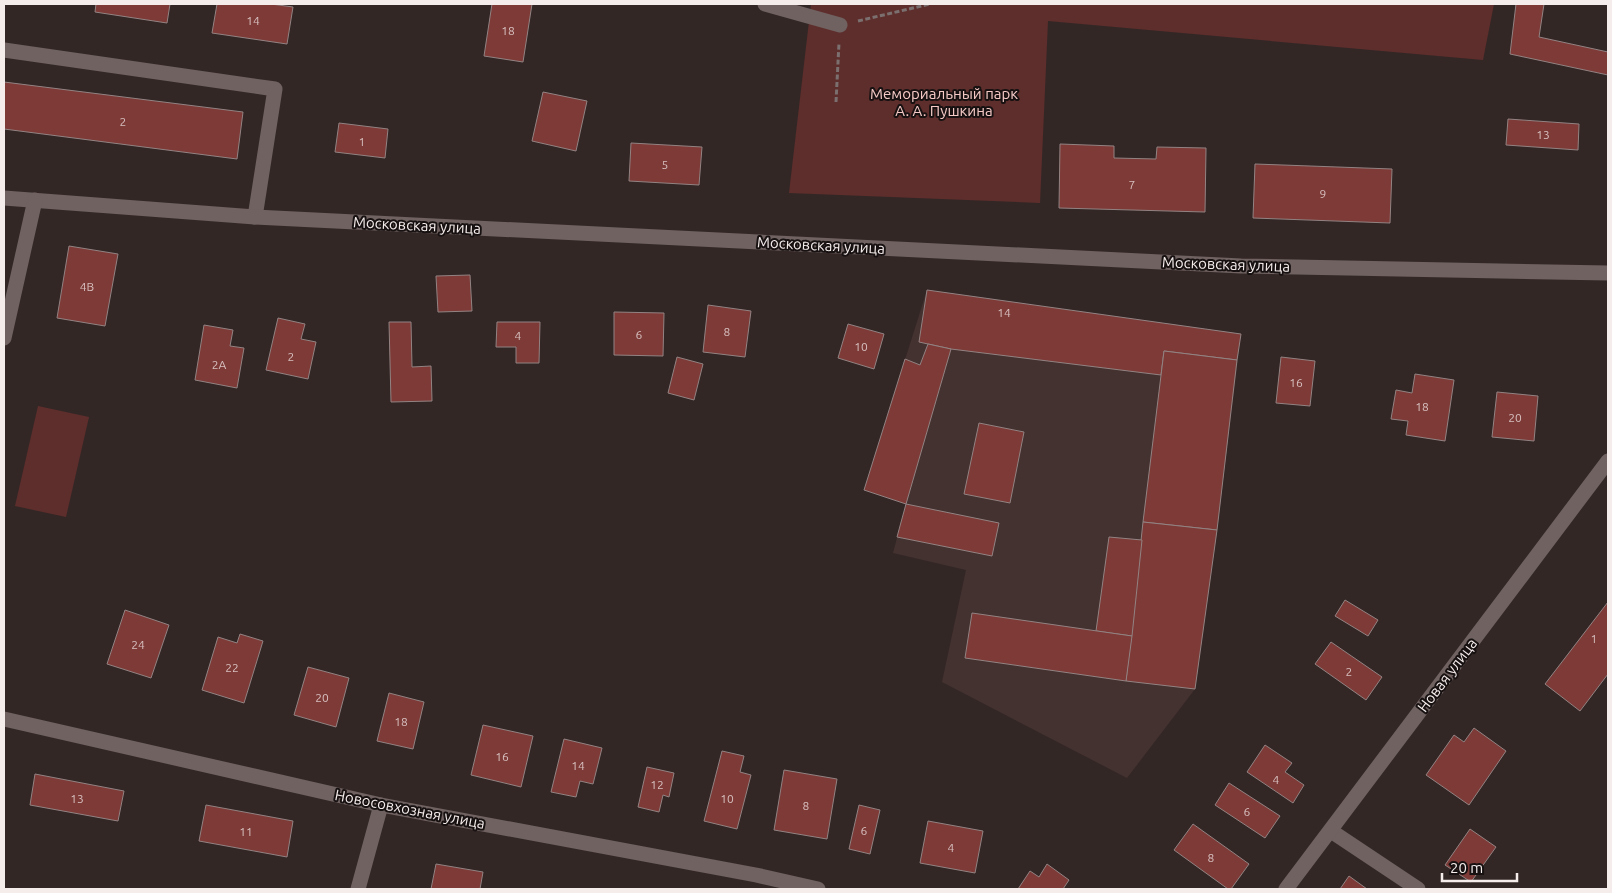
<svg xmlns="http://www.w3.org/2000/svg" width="1612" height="893" font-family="Ubuntu,sans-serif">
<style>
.built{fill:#443230}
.park{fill:#5e2e2c}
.building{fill:#7d3a37;stroke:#928382}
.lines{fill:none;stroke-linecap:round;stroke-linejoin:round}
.path{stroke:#7b706f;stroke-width:3;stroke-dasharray:5 2.5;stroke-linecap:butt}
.minor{stroke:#6f6261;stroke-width:15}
.labels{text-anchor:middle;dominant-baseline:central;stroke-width:4;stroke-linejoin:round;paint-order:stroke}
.number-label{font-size:12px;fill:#d7c0bf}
.park-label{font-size:15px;fill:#f6cbc7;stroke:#171111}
.street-label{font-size:15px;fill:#f5edec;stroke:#171111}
</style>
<rect width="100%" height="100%" fill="#332726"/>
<path class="built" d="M927,290l314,44 -24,196 -22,159 -68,89 -185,-96 24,-112 -73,-17 13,-49 -42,-14z"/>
<g class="park">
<path d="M810,4h684l-11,56 -435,-39 -8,182 -251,-10 22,-189z"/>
<path d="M38,406l51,11 -23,100 -51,-11z"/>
</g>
<g class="building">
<path d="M96,4h74l-3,19 -72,-11z"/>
<path d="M217,4h54l22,3 -6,37 -75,-11z"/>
<path d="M492,4h40l-9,58 -39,-6z"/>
<path d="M1516,4h28l-5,33 69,15v23l-98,-21z"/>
<path d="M4,82l239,30 -6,47 -233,-30z"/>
<path d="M543,92l44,9 -11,50 -44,-10z"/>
<path d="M1508,119l71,5 -1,26 -72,-5z"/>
<path d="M339,123l49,6 -3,29 -50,-6z"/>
<path d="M631,143l71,4 -3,38 -70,-4z"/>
<path d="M1060,144l54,2v12l42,1 1,-12 49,1 -1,64 -146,-4z"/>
<path d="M1255,164l137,5 -2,54 -137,-5z"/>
<path d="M69,246l49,8 -13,72 -48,-8z"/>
<path d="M470,275l2,36 -34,1 -2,-36z"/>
<path d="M927,290l314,44 -4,26 -73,-9 -3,24 -210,-26 -32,-7z"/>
<path d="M708,305l43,6 -6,46 -42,-5z"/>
<path d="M614,312l50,1 -1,43 -49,-1z"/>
<path d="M278,318l27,6 -4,15 15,3 -8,37 -42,-9z"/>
<path d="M389,322h22l1,45 19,-1 1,35 -41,1z"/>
<path d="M497,322h43l-1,41h-23v-16h-20z"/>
<path d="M848,324l36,10 -10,35 -36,-11z"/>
<path d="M204,325l29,5 -3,16 14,2 -7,40 -42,-8z"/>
<path d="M928,344l23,5 -45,155 -42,-14 41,-131 15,6z"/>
<path d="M1164,351l73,9 -20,170 -74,-8z"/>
<path d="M677,357l26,7 -9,36 -26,-7z"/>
<path d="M1281,357l34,4 -5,45 -34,-3z"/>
<path d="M1415,374l39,6 -9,61 -39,-6 2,-14 -17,-2 5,-29 16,3z"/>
<path d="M1497,392l41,4 -4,45 -42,-4z"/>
<path d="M979,423l45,9 -14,71 -46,-9z"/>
<path d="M906,504l93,19 -7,33 -95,-19z"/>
<path d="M1143,522l74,8 -22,159 -69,-8z"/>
<path d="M1109,537l33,3 -10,96 -36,-5z"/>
<path d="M1345,600l33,20 -10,16 -33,-20z"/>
<path d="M1608,602v72l-28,37 -35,-27z"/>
<path d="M125,610l44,15 -18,53 -44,-14z"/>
<path d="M972,613l160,23 -6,45 -161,-23z"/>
<path d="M240,634l23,7 -19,62 -42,-13 16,-53 19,6z"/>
<path d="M1331,642l51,35 -16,23 -51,-36z"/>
<path d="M308,667l41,11 -13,49 -42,-12z"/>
<path d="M389,693l35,9 -11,47 -36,-8z"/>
<path d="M483,725l50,11 -12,51 -50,-12z"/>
<path d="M1474,728l32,23 -37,54 -43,-30 28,-40 10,7z"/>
<path d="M564,739l38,9 -9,36 -13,-3 -4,16 -25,-5z"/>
<path d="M1265,745l27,18 -7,9 19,13 -11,18 -46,-31z"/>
<path d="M722,751l22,5 -4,16 11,3 -14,54 -33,-8z"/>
<path d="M647,767l27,6 -5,24 -6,-2 -4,17 -21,-5z"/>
<path d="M784,770l53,9 -10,60 -53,-9z"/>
<path d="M35,774l89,17 -6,30 -88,-16z"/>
<path d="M1229,783l51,33 -15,22 -50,-33z"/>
<path d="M206,805l87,16 -6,36 -88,-16z"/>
<path d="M859,805l21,5 -10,44 -21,-5z"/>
<path d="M928,821l55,10 -8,42 -55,-10z"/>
<path d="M1193,824l56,40 -18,25h-3l-54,-39z"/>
<path d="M1470,829l26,18 -25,35 -26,-17z"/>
<path d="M436,864l47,8 -3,17h-49z"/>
<path d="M1047,864l22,16 -6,9h-45l12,-18 9,6z"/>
<path d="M1349,876l18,13h-27z"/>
</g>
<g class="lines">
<g class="path">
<path d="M858,21l72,-17"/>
<path d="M836,102l3,-59"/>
</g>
<g class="minor">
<path d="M765,4l75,21"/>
<path d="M4,50l271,39 -20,128"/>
<path d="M4,198l251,19 986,49 367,7"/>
<path d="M4,338l31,-138"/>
<path d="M4,719l377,86 375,70 62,14"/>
<path d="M1331,831l87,58"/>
<path d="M358,889l23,-84"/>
<path d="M1286,889l322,-428"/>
</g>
</g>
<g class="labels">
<g class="number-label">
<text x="253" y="20">14</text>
<text x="508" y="30">18</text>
<text x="123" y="121">2</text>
<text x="1543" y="134">13</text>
<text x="362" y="141">1</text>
<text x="665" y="164">5</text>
<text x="1132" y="184">7</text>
<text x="1323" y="193">9</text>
<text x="87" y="286">4В</text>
<text x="1004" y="312">14</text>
<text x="727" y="331">8</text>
<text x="639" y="334">6</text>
<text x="518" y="335">4</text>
<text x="861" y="346">10</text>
<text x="291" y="356">2</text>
<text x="219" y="364">2А</text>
<text x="1296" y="382">16</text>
<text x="1422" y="406">18</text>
<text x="1515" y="417">20</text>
<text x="1594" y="638">1</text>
<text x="138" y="644">24</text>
<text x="232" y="667">22</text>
<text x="1349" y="671">2</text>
<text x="322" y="697">20</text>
<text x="401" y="721">18</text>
<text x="502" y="756">16</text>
<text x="578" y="765">14</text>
<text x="1276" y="779">4</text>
<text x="657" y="784">12</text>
<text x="77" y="798">13</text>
<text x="727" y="798">10</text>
<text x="806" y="805">8</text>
<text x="1247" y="811">6</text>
<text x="864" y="830">6</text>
<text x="246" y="831">11</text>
<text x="951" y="847">4</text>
<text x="1211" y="857">8</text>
</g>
<g class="park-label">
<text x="944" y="93">Мемориальный парк<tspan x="944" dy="17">А. А. Пушкина</tspan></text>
</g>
<g class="street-label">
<text transform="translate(417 225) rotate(3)">Московская улица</text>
<text transform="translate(821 245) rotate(3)">Московская улица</text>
<text transform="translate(1226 264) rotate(2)">Московская улица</text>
<text transform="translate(1447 675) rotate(-53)">Новая улица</text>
<text transform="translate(410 809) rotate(11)">Новосовхозная улица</text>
</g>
</g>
<rect width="1612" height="893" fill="none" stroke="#f5edec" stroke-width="10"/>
<path d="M1442 873v8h75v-8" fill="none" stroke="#f5edec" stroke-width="2.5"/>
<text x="1450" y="873" font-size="15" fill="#f5edec" stroke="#171111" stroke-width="4" paint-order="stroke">20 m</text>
</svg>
